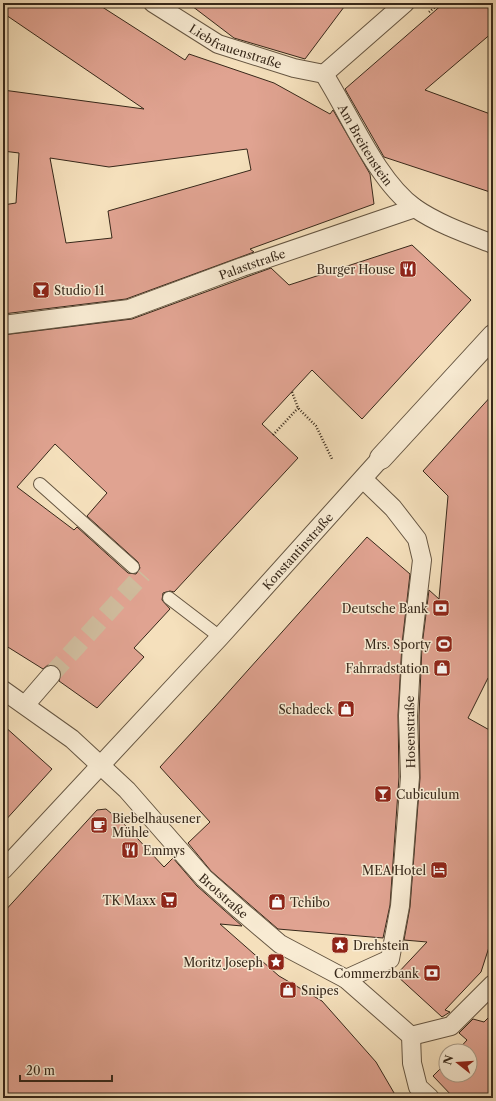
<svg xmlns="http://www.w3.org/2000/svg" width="496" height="1101" font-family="'Libre Caslon Text',serif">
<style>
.building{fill:#e0a391;stroke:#37281a;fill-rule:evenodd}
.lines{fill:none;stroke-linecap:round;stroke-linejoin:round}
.pedestrian-tunnel{stroke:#cfbb9c;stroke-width:18;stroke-dasharray:18 9;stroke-linecap:butt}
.service-casing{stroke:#665642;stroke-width:14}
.pedestrian-casing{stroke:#665642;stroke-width:20}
.minor-casing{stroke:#665642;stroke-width:24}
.path{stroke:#37281a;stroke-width:2.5;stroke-dasharray:1 2;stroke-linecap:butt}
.service{stroke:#f8ebd3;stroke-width:12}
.pedestrian{stroke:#f8ebd3;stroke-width:18}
.minor{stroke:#f8ebd3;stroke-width:22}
.labels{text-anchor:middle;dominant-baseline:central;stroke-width:3;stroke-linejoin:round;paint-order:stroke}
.street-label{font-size:12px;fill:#37281a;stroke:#f8ebd3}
.poi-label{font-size:12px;fill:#37281a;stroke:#f8ebd3;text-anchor:end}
</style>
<rect width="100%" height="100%" fill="#f5e0bc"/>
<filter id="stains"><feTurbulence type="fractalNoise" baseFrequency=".005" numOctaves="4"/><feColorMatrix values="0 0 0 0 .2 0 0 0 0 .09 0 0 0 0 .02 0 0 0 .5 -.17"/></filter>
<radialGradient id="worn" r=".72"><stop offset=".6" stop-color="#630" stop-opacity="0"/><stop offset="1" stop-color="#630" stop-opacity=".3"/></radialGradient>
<g class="building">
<path d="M3,3h93l89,57 4,-6 85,29 56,31 3,-4 37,64 4,30 -124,45 4,3 -128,47 -123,15v-109l13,-2 3,-50 -16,-2v-61l141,19 -141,-96zM247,149l4,21 -143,41 4,27 -46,5 -16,-85 59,9z"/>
<path d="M188,3h159l-42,56 -71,-21z"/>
<path d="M444,3h49v29l-68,58 68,25v78l-109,-36 -39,-68z"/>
<path d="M412,245l59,55 -109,119 -50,-49 -50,54 36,34 -124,134 -4,-1 -7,2 -1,7 8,9 -36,39 10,9 -47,51 -38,-27 2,-9 -3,-5 -10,-2 -5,4 -40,-25v-309l129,-16 139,-51 18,17zM55,444l52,49 -20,23 51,46 2,6 -4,6 -8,-1 -51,-46 -3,3 -57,-43z"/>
<path d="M493,394v284h-5l-20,40 25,14v197l-2,12 -10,31 -36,38 5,2 -8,5 -46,-42 31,-33 -23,-2 6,-33 10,-129 -1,-62 3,-70 7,-56 10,9 9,-103 -25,-25z"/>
<path d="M367,537l43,37 -8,70 -4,71 1,62 -9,128 -7,33 -105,-9 -67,-58 -23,-28 22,-21 -50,-55 55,-60z"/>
<path d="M3,725l49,44 -49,54z"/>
<path d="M106,809l18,15 40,43 9,-9 24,28 45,40 -22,-2 59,52 43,25 54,61 21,36h-394v-185l94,-103z"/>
<path d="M493,1013v85h-39l-21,-22 13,-13v12h24v-24h-13l10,-11 -8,-7 14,-14 11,3z"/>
</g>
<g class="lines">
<path class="pedestrian-tunnel" d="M51,675l92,-101"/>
<defs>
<g id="service">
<path d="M40,484l93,83"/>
<path d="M169,598l51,39"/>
</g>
<g id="pedestrian">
<path id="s1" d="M153,3l65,41 76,24 30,6"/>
<path id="s2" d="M324,74c26,41 53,107 91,134 23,16 52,26 78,36"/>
<path d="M324,74l81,-71"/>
<path id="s3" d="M3,325l126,-16 113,-42 173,-59"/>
<path id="s4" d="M3,690l69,49 55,51 77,88 36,32 40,34 66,35 65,57 1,27 6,24 12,11"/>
<path d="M26,704l25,-29"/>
<path id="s5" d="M3,870l217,-233 161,-179"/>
<path d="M346,979l44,-20 10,-53 10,-129 -2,-61 4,-71 10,-85 -5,-21 -24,-31 -30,-29"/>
<path d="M411,1036l40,-10 42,-42"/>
</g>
<path id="minor" d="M381,458l112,-122"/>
</defs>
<use href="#service" class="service-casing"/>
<use href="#pedestrian" class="pedestrian-casing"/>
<use href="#minor" class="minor-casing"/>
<g class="path">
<path d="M429,12l11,-9"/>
<path d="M292,392l6,16 18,18 16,33"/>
<path d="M273,435l25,-27"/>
</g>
<use href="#service" class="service"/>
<use href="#pedestrian" class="pedestrian"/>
<use href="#minor" class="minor"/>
</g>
<defs>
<symbol id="restaurant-square" viewBox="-11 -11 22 22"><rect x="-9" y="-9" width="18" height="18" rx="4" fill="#8f2418" stroke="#f8ebd3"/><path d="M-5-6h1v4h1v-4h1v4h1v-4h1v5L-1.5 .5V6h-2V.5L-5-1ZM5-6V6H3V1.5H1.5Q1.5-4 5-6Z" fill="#fff"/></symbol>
<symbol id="bar-square" viewBox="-11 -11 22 22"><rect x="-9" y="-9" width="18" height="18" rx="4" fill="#8f2418" stroke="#f8ebd3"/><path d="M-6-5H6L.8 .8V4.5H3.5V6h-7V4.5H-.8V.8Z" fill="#fff"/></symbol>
<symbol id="bank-square" viewBox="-11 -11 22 22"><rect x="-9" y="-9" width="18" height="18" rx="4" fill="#8f2418" stroke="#f8ebd3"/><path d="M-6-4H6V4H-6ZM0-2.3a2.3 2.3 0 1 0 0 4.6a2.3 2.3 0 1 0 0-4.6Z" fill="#fff"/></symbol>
<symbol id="stadium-square" viewBox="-11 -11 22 22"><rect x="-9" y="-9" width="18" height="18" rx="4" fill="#8f2418" stroke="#f8ebd3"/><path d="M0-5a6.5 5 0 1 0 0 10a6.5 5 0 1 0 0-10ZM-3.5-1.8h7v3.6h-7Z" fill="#fff"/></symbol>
<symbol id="shop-square" viewBox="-11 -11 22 22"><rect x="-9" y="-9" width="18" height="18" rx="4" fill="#8f2418" stroke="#f8ebd3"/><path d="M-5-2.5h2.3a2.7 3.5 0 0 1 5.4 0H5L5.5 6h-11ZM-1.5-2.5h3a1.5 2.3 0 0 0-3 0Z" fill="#fff"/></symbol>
<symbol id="cafe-square" viewBox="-11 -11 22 22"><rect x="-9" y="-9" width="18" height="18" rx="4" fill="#8f2418" stroke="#f8ebd3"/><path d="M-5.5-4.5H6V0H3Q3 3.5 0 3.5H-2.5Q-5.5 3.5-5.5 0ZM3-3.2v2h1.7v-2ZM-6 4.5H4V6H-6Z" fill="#fff"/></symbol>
<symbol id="hotel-square" viewBox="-11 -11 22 22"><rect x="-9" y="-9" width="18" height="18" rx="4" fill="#8f2418" stroke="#f8ebd3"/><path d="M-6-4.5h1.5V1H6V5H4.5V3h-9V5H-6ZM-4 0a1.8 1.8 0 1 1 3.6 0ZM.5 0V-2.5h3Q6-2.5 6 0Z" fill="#fff"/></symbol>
<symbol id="supermarket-square" viewBox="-11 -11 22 22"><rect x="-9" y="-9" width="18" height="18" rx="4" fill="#8f2418" stroke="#f8ebd3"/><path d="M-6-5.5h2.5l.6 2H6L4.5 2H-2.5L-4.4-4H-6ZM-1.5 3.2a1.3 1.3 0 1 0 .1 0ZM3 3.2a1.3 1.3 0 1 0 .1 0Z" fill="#fff"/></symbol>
<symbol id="sight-square" viewBox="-11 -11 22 22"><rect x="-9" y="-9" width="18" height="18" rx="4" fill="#8f2418" stroke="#f8ebd3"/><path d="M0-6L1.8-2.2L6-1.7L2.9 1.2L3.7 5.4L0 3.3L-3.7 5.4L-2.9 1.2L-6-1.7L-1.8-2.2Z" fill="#fff"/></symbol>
</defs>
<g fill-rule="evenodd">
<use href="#restaurant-square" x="398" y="259" width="20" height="20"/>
<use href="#bar-square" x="31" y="280" width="20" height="20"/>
<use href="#bank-square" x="431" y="598" width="20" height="20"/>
<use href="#stadium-square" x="434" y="634" width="20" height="20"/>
<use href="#shop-square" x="432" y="658" width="20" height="20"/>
<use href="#shop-square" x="336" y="699" width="20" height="20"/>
<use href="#bar-square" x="373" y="784" width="20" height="20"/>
<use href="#cafe-square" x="89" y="815" width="20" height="20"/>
<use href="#restaurant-square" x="120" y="840" width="20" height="20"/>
<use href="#hotel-square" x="429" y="860" width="20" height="20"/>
<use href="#supermarket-square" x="159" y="890" width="20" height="20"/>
<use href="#shop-square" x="267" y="892" width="20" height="20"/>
<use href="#sight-square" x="330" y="935" width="20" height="20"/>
<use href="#sight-square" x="266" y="952" width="20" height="20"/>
<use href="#bank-square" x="422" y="963" width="20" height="20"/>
<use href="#shop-square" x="278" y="980" width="20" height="20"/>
</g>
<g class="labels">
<g class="street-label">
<text stroke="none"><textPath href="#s1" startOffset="94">Liebfrauenstraße</textPath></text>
<text stroke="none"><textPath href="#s2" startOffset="82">Am Breitenstein</textPath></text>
<text stroke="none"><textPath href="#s3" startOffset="258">Palaststraße</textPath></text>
<text stroke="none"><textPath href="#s5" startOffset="434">Konstantinstraße</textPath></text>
<text transform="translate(410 732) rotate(-91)">Hosenstraße</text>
<text stroke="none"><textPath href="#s4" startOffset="303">Brotstraße</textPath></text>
</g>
<g class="poi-label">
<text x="395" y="269">Burger House</text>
<text x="54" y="290" text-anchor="start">Studio 11</text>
<text x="428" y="608">Deutsche Bank</text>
<text x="431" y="644">Mrs. Sporty</text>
<text x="429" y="668">Fahrradstation</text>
<text x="333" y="709">Schadeck</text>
<text x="396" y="794" text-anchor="start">Cubiculum</text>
<text x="112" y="818" text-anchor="start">Biebelhausener<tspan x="112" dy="14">Mühle</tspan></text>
<text x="143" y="850" text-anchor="start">Emmys</text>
<text x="426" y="870">MEA Hotel</text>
<text x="156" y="900">TK Maxx</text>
<text x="290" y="902" text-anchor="start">Tchibo</text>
<text x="353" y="945" text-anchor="start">Drehstein</text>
<text x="263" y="962">Moritz Joseph</text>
<text x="419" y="973">Commerzbank</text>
<text x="301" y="990" text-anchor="start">Snipes</text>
</g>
</g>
<rect width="496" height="1101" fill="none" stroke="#f5e0bc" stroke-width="16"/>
<rect x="4" y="4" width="488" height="1093" fill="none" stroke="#37281a" stroke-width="2"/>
<rect x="8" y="8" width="480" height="1085" fill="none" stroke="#37281a"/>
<g transform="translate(458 1063) rotate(287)"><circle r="19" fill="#f8ebd3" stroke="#ab9d89"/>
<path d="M0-3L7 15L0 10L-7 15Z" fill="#8f2418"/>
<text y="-6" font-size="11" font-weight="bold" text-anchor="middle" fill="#37281a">N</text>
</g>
<path d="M20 1075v6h92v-6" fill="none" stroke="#37281a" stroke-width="2"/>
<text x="26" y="1075" font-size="12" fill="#37281a" stroke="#f8ebd3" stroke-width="3" paint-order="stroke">20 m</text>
<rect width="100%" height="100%" filter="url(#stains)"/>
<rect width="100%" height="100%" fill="url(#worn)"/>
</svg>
